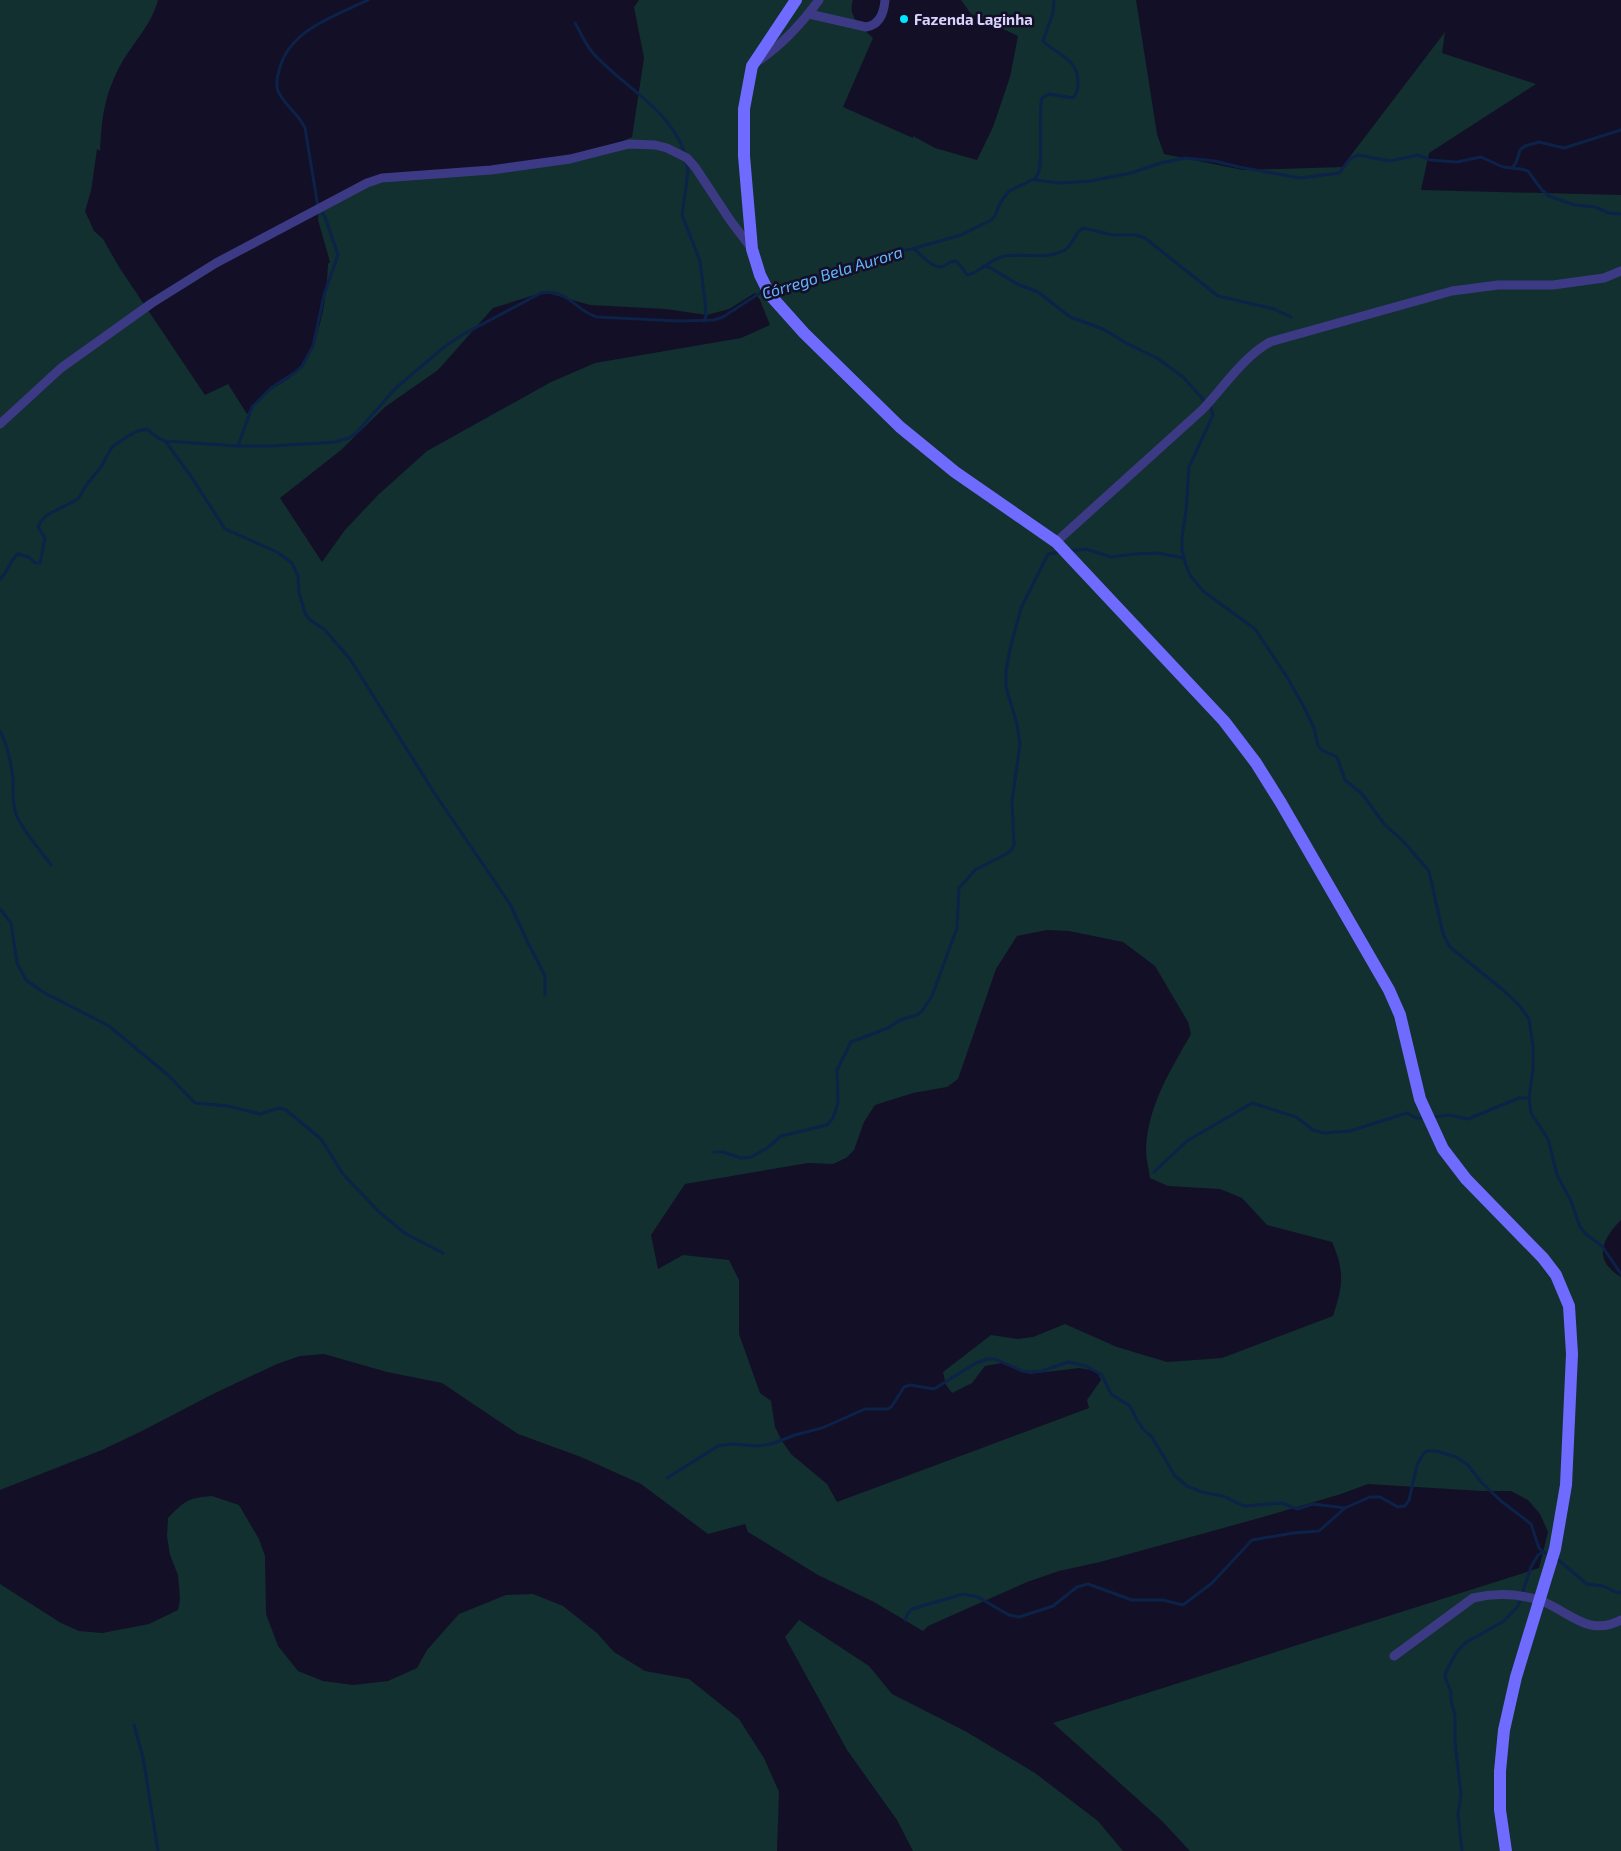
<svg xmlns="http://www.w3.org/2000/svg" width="1621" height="1851" font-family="'Exo 2',sans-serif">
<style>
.green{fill:#12302f;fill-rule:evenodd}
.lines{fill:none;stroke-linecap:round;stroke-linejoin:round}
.stream{stroke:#0c2248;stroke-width:3}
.street{stroke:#3d3a85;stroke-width:9}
.secondary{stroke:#6f6bff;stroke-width:12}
.poi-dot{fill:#00e5ff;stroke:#130f26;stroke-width:2}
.labels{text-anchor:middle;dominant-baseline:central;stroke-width:5;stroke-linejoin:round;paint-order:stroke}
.poi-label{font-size:15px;font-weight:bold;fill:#d9d4ff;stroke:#130f26;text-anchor:start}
.water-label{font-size:16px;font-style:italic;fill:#62b6ff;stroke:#130f26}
</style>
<rect width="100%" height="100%" fill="#130f26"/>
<g class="green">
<path d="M0,0h158c-6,24 -25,43 -37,64 -17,32 -19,52 -21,87l-3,-2 -6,42 -6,20 9,20 9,8 16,28 86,128 23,-11 19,30c7,-10 15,-18 25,-25 7,-5 16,-9 22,-15 27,-29 32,-73 34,-110l2,-2 -12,-42 1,-14 57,-22 56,-10 84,-3 100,-27 16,-7 12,-79 -10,-51 5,-7h214c-6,17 9,28 20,38l-30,69 70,31v-2l22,12 42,12 16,-33 17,-50 8,-41 -47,-22 -10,-14h175l21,134 7,20 79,16 99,-3 103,-135 -3,21 94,31 -107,69 -8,37 200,5v1025c-20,20 -28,40 0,57v574h-431l-28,-30 -109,-98 486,-155 9,-36 -8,-18 -12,-14 -17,-9h-30l-113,-7 -27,10 -78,23 -163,45 -41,9 -32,11 -99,44 -5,5 -49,-29 -56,-27 -70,-43 -3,-8 -37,10 -67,-50 -60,-27 -63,-23 -76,-51 -55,-11 -63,-18 -24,2 -23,8 -62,29 -73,38 -40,19 -102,40zM544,292l46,13 76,4 41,6 22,-6 26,-16 5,7 10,25 -29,13 -146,25 -44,19 -124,69 -49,44 -33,35 -23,32 -42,-64 61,-48 44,-43 53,-37 55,-62zM1047,930l22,1 54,11 32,24 33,56 3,12c-21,37 -44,73 -45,117 0,9 3,18 4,27l18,8 52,3 22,9 25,27 65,17c13,30 11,43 1,74l-111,42 -55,4 -50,-15 -52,-23 -32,13 -15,2 -27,-4 -48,37 3,13 6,8 20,-10 13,-17 17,-3 28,11 49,-6 18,3 4,9 -14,20 2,8 -252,94 -10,-18 -36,-30 -9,-13 -7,-14 -4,-26 -11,-8 -21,-59v-54l-10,-20 -46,-5 -25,14 -7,-34 34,-51 123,-21 25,1 13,-6 8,-8 10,-28 11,-17 38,-12 34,-6 11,-8 38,-110 21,-33z"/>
<path d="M212,1496l27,9 20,34 6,17 1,58 12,32 20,25 25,10 30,4 35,-4 29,-13 10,-18 32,-36 47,-19 27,-1 30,12 34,27 17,19 31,19 44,8 50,40 25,39 15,34 -2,59h-777v-267l61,39 18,8 23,2 47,-9 29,-14 2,-10 -1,-14 -1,-11 -8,-20 -3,-19 1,-18c17,-17 19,-20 44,-22z"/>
<path d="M799,1620l70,46 23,28 73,37 70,42 63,48 25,30h-210l-16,-31 -50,-70 -62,-113z"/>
</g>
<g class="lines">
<g class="stream">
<path d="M575,23c6,10 10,21 18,30 30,34 77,55 92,101"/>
<path d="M686,160l2,12 -6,43 18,46 5,40 1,15 -2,5"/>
<path d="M1512,168l4,-5 4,-13 5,-4 14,-4 25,6 57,-18"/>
<path d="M1035,180l26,3 29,-2 41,-8 30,-10 24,-5 30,3 24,6 61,11 39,-5 11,-14 8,-4 32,6 28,-6 12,5 27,2 24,-5 22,10 18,2 7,2 14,19 7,6 26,9 20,2 14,6 12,1"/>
<path d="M914,249c8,6 19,21 30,17 3,-2 7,-5 11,-5 6,2 8,11 13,14 13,-3 23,-17 37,-19 19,-3 39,4 58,-5 10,-4 11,-18 20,-23l30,7h23l9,3 73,58 56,13 17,8"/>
<path d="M984,266l7,2 26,16 21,8 32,25 33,12 25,15 29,14 26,19 28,31 2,7 -24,52 -3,44 -4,26v13l4,15 4,10 13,16 52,38 32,48 18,32 9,19 4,18 4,4 15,7 8,23 17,14 23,31 17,15 27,31 14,63 7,13 53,43 15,14 11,15 4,27v23l-4,29 2,15 17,26 9,36 14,26 9,26 7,8 15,11 19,28"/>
<path d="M769,288l22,-4 90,-30 31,-5 49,-14 30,-15 4,-4 5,-13 9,-12 27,-13c9,-12 1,-62 6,-80l7,-4 24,4c4,-4 5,-9 5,-15 1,-24 -21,-28 -35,-42l10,-28 1,-13"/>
<path d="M166,442l24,33 35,54 52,23 15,11 6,13 1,17 6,20 4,6 16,11 25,29 85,135 75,110 17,37 18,35v19"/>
<path d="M238,446l14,-39 19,-19 26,-17 5,-5 11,-20 11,-51 14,-40 -13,-38 -7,-10 -13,-79c-6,-14 -21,-23 -27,-37 -2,-6 -1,-14 1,-20 9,-41 56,-55 89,-71"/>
<path d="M1069,551l17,-2 25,8 24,-3 22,-1 27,5"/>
<path d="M0,579c8,-7 9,-18 18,-25l11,3 6,6h5l5,-25 -7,-11 3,-6 6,-6 31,-16 9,-15 14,-17 11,-20 16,-11 10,-5 9,-2 11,9 7,3 73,5h34l63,-4 14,-4 6,-4 41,-46 48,-41 18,-12 79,-42c27,-5 34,18 56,24l82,4 35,-1 9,-3 40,-26"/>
<path d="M0,731c8,15 11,31 13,48 0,12 -1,23 3,35 7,18 24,35 35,51"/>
<path d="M0,909l11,14 6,40 9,17 17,12 66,34 59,49 27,28 33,3 32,8 19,-6 7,2 35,29 22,35 36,38 27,22 37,19"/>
<path d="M1433,1117l16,-2 19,4 51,-21h10"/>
<path d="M714,1152h9l18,6 10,-1 16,-9 14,-12 46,-11 6,-7 5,-15 -1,-33 14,-28 37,-14 12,-8 17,-5 5,-4 10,-15 25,-68 2,-40 16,-18 33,-17 4,-4 2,-4 -2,-44 8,-57 -3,-20 -11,-37v-16l4,-22 11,-41 27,-54 12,-2"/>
<path d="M1154,1172l33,-31 65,-38 44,14 17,13 11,3 26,-2 57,-18 9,5h8"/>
<path d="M667,1478l51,-32 15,-2 24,2 14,-2 24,-9 27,-7 43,-19h23l4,-3 12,-19 6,-2 24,4 42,-26 12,-4h7l27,12 7,1 13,-1 26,-9 18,4 16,9 9,19 19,12 7,14 6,9 9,8 23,39 12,10 15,6 21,4 21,10 37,-3 17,6 15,-5 32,4"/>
<path d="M1556,1558l31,26 16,2 15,7 3,-1"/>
<path d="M905,1620l3,-7 4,-4 51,-15 15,3 31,18 10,2 34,-11 24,-19 11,-3 44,16h31l20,5 29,-22 40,-43 41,-7 26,-2 26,-23 25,-11h10l18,10 7,-1 4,-6 8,-35 6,-11 4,-3h10l19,6 12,8 13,17 20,19 30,23 8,24 4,4 7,3"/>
<path d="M134,1725l9,32 15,94"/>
<path d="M1462,1851l-4,-37 3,-19 -6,-53v-27l-4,-14v-9l-6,-15 1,-5 10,-19 9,-10 39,-22 14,-15 13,-39 7,-12 5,-3"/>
</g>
<g class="street">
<path d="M809,14l57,13c14,-2 18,-14 19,-27"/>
<path d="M758,61c24,-16 44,-38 61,-61"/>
<path d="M0,424l61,-56 91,-65 64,-40 151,-80 15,-5 109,-8 79,-11 59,-15 26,1 12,3 20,10 8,9 35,53 22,29"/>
<path d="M1056,542l146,-132c22,-23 40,-52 68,-68l182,-51 46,-6h55l51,-7 17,-7"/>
<path d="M1394,1656l79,-58c21,-5 45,-4 66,2 29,10 49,38 82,20"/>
</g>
<path class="secondary" d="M796,0l-44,66 -8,43v47l8,93 8,26 10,20 34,38 96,94 55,45 101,70 168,179 32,42 25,40 108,187 11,25 20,84 23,50 23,30 77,79 13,17 13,31 3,48 -6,131 -11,64 -39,128 -12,53 -4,41v39l6,41"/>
</g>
<circle class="poi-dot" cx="904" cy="19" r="5"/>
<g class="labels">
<g class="poi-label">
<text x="914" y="19">Fazenda Laginha</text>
</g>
<g class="water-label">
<text transform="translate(832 272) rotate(-17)">Córrego Bela Aurora</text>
</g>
</g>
</svg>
